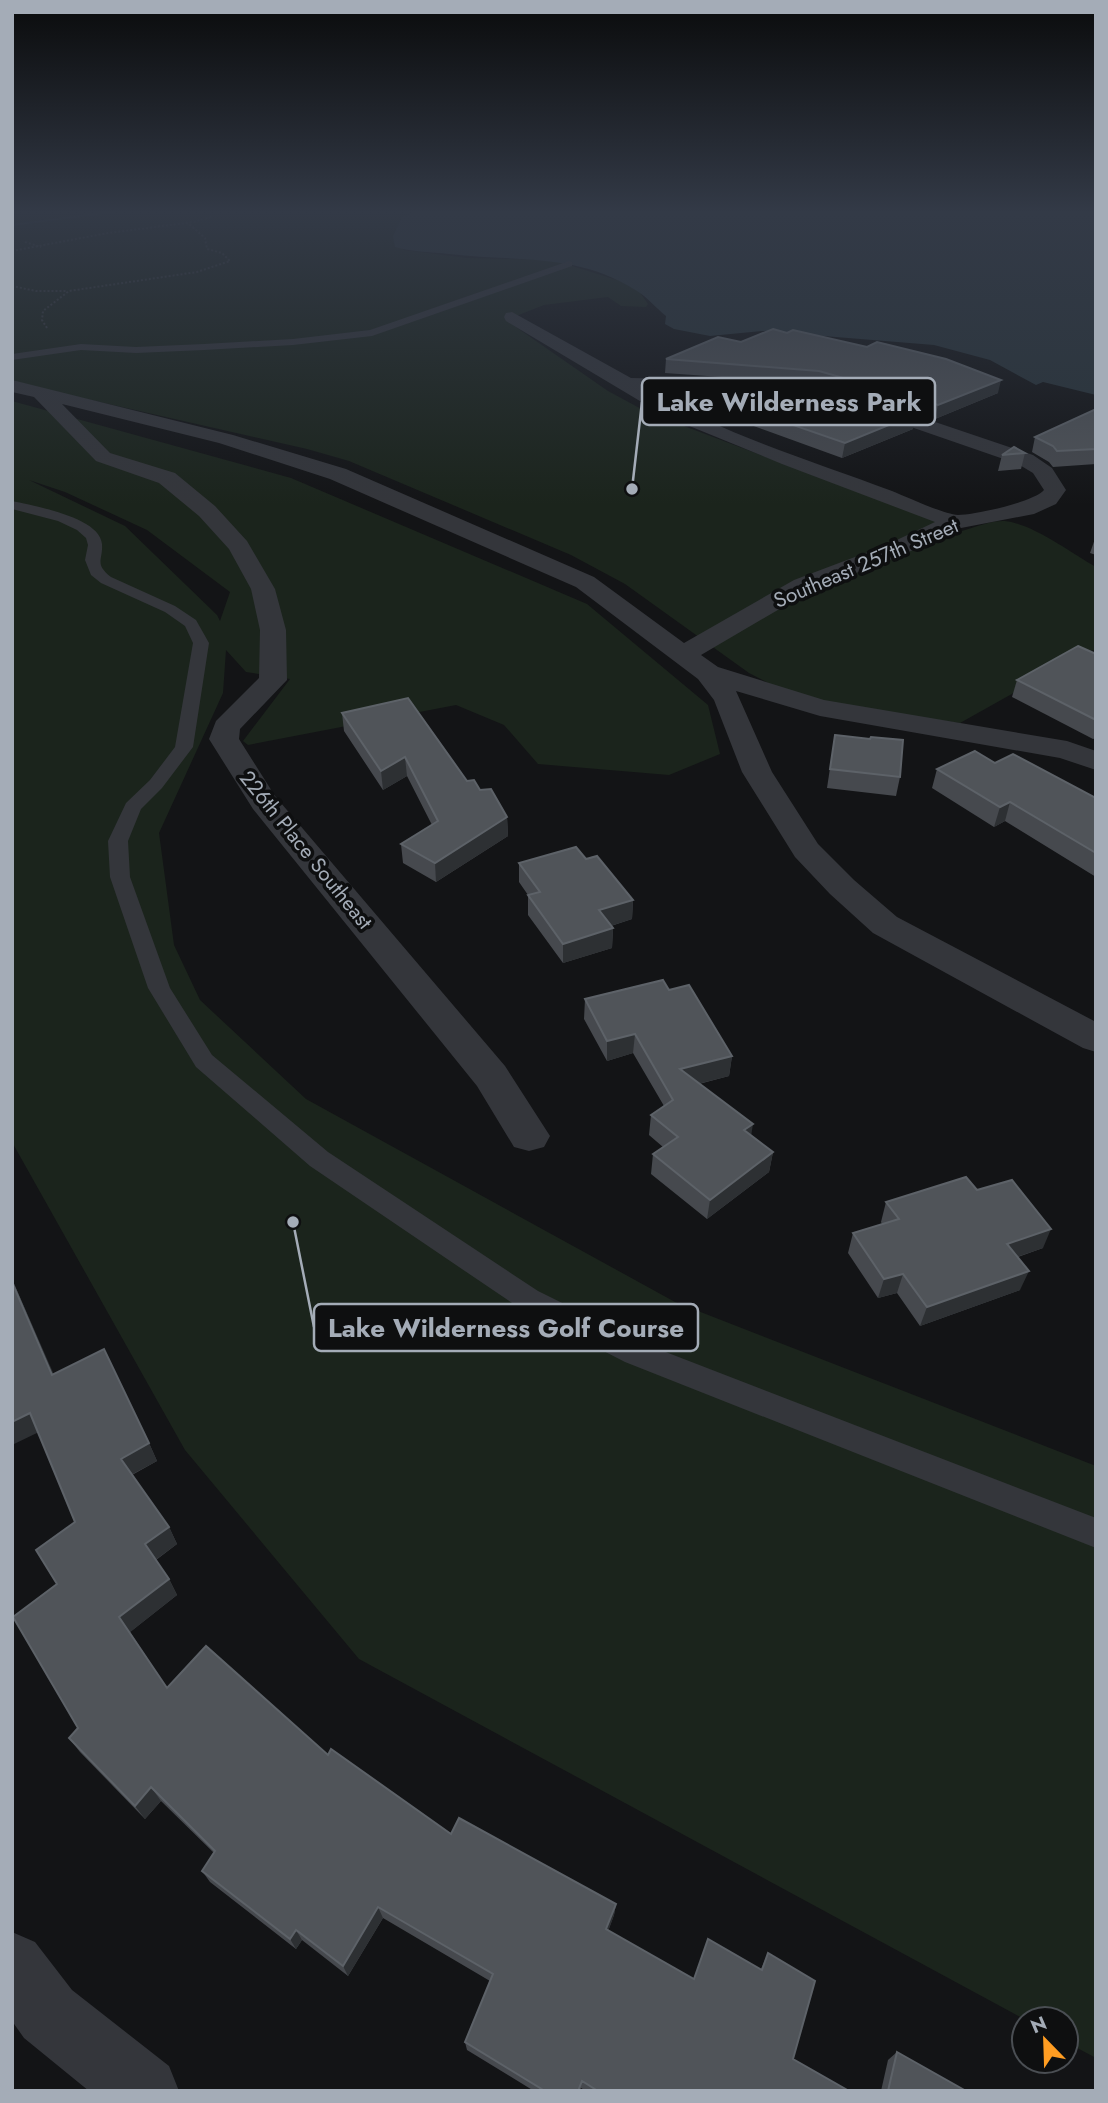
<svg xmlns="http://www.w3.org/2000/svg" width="1108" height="2103" font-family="Jost,sans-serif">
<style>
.green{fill:#1b241c;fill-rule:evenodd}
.water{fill:#29343a}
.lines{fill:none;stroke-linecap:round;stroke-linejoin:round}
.stream{fill:#29343a;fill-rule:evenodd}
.path{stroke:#3a3d42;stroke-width:2;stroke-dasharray:2 2;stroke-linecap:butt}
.lane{fill:#34363b;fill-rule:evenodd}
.street{fill:#34363b;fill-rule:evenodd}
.wall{fill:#46494e}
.shaded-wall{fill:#2d3033}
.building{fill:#505459;stroke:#5d6268;stroke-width:2}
.labels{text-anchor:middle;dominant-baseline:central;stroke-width:7;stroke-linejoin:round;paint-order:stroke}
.far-street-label{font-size:21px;fill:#a4acb7;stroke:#0e0f10}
.leader{fill:none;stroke:#a4acb7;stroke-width:2.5}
.callout-dot{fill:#a4acb7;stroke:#0e0f10;stroke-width:2.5}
.callout{fill:#0e0f10;stroke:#a4acb7;stroke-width:2.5}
.callout-label{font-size:26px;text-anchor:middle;font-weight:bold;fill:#a4acb7}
</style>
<rect width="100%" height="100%" fill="#131416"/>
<g class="green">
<path d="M12,210h410l-20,7 -9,19 11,14 63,8 86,2 67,21 19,10 9,13 -2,3 -25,-1 -13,-9 -64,8 -38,15 102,71 39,21 315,119c13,-4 30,-11 43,-10 28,3 66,32 91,46v83l-8,1 -128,72 -118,-16 -68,-21 -25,-13 -124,-89 -54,-29 -222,-94 -42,-12 -295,-67z"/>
<path d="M12,401l279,77 296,126 121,101 12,49 -51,21 -131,-11 -34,-39 -48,-20 -208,40 -5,-4 47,-62 -44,-7 -20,-22 -3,43 -64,140 15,112 26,55 106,99 369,203 421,164v592l-30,-16v-23h-42l-665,-360 -174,-209 -173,-308zM29,480l36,12 82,38 83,62 -10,29 -3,-6 -92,-89z"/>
</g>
<path class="water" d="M422,210h674v185l-53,-13 -7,3 -46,-25 -56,-15 -172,-14 -52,5 -36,-7 -9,-5 1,-8c-10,-8 -19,-19 -29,-25 -60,-39 -122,-29 -188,-37 -18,-2 -36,-2 -54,-7l-2,-11 9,-19z"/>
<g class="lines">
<path class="stream" d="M119,210h15l-122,16v-2z"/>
<g class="path">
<path d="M25,242l16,5"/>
<path d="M12,251l96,-18 86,-11 16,-5 3,-7"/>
<path d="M12,286l24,5h31"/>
<path d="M47,328l-5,-8 1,-9 26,-20 128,-19 33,-11 -8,-8 -15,-4 -2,-11 -17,-15"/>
</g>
<g class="lane">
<path d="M569,261l3,1v4l-200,70 -79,9 -89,5 -68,3 -55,-3 -69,10v-6l69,-10 55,3 68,-3 89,-5 77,-9z"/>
<path d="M12,501c22,5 88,16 90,43 1,17 -8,19 9,33l64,29 21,14 13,23 -16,104 -31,41 -21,21 -13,32 2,36 40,111 42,67 116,97 210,139 107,53 451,174v30l-471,-186 -107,-55 -208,-141 -114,-99 -48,-79 -38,-111 -2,-36 18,-38 24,-23 25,-33 18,-104 -8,-17 -20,-14 -64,-29 -10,-8 -6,-15 3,-15 -2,-7 -9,-8 -19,-9 -46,-12z"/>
</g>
<g class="street">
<path d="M512,312l119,66 96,2 2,4 -2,4 -7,2h-71c73,44 163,71 243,101 15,6 51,23 66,24 16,0 76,-13 86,-25l-11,-17 -15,-9 -159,-55 -3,-4 3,-4h14l160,54 19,13 14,22 -10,14 -22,10 -73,14 -61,28 -88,34 -111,65 17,12 106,33 243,41 29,10v19l-36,-12 -240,-42 -84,-25 36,81 46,72 36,36 43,37 199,105v30l-13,-4 -210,-115 -43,-39 -35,-37 -53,-85 -28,-72 -16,-21 -122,-92 -246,-108 -111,-36 -157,-39 48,49 65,20 40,33 32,35 28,48 11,41 1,50 -47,49 -1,10 36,57 230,270 45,70 -6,11 -15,4 -15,-4 -37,-61 -224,-277 -44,-70 7,-18 43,-43 1,-48 -9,-41 -22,-40 -30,-33 -40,-33 -63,-22 -62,-64 -22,-5v-12l221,55 113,34 248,108 90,66 110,-63 90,-34 51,-24 -153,-58 -117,-48 -159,-95 -2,-4 2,-4z"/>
<path d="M12,1932l23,10 37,48 97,76 10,25h-90l-65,-53 -12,-17z"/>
</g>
</g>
<g class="wall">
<path d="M741,342l257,51 -63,26 -117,-35 -153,-11 1,-14z"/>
<path d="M666,381l247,48 -71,29 -177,-64z"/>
<path d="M1096,409v55l-43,3 -4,-5 -17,-10 3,-15z"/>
<path d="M1025,453l-4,16 -23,2 4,-16z"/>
<path d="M1096,536v19l-6,-2z"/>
<path d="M1096,654v84l-3,1 -81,-42 5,-17z"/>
<path d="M342,713l125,68 13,9 27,27 1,19 -72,46 -33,-19 -2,-19 31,-19 -25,-49 -24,14 -39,-59z"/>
<path d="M835,735l65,42 -4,19 -69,-8z"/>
<path d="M995,763l101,35v79l-91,-56 -11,6 -62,-39 5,-19z"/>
<path d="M586,859l47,41 -1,19 -21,7 2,2 -1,20 -49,15 -35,-48v-20l-9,-13v-19z"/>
<path d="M669,990l63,66 -3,20 -30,8 52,51 22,17 -4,20 -62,47 -56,-45 2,-20 10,-7 -14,-12 2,-20 13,-9 -31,-53 -26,8 -23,-42 1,-20z"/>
<path d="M977,1190l66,58 -25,9 2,33 -100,36 -23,-33 -19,5 -30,-45 5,-20 29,-9 -1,-2 5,-20z"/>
<path d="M12,1279l41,95 96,69 8,18 -25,14 37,52 8,17 -21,16 13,19 8,16 -47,37 37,56 161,67 123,79 165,70 -2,11 -6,16 86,48 67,-10 7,-16 25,106 56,32h-263l-5,-3 -1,3h-46l-67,-41 -2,-8 25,-61 -107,-63 -35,58 -46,-36 -6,9 -86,-67 -8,-11 12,-18 -53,-52 -16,18 -65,-67 -11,-14 9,-10 -21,-144 18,-62 -37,-90z"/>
<path d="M897,2052l69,39h-85l7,-31z"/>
</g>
<g class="shaded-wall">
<path d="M1001,380l-3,13 -63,26 3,-14z"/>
<path d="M916,414l-3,15 -71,29 3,-15z"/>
<path d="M405,757l2,19 -24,14 -2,-19z"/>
<path d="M1010,802l-5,19 -11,6 6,-20z"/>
<path d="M507,817l1,19 -72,46 -1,-19z"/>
<path d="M633,900l-1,19 -34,11 1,-20z"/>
<path d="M613,928l-1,20 -49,15v-19z"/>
<path d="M635,1034l-2,19 -26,8v-20z"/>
<path d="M732,1056l-3,20 -51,13 2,-20z"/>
<path d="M753,1124l-3,19 -6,-13z"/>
<path d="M773,1152l-4,20 -62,47 3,-19z"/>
<path d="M1051,1229l-8,19 -44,15 8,-19z"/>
<path d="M1029,1271l-9,19 -100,36 7,-19z"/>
<path d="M903,1274l-6,19 -19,5 6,-19z"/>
<path d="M12,1279l50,114 -10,-18 -40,-93z"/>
<path d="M30,1413l11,18 -29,14v-23z"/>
<path d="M149,1443l8,18 -28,15 -8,-17z"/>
<path d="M169,1527l8,17 -23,17 -9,-17z"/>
<path d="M169,1579l8,16 -48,38 -10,-16z"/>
<path d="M151,1787l10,14 -16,18 -10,-13z"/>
<path d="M616,1904l-2,11 -9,25 1,-11z"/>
<path d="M378,1907l5,11 -35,58 -5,-10z"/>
<path d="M296,1930l6,10 -6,9 -6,-10z"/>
</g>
<g class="building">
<path d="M773,329l14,4 6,-3 74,17 10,-5 69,17 55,21 -63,25 -119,-34 -153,-12 52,-22 23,5z"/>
<path d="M731,379l61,4 45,8 79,23 -71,29 -179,-62z"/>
<path d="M1096,409v40l-39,2 -4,-5 -18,-9z"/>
<path d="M1014,447l11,6 -23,2z"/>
<path d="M1078,646l18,8v66l-79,-40z"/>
<path d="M408,698l59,83 7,-1 6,10 11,-1 16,28 -72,46 -34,-19 37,-23 -33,-64 -24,14 -39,-58z"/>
<path d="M835,735l35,4 1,-2 32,3 -3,37 -70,-8z"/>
<path d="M975,751l20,12 18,-9 83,44v55l-86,-51 -10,5 -63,-38z"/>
<path d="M576,847l10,12 11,-3 36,44 -34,10 14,18 -50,16 -35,-49 12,-3 -21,-29z"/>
<path d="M663,980l6,10 20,-5 43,71 -52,13 73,55 -9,6 29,22 -63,48 -57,-46 25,-17 -27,-22 22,-15 -38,-66 -28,7 -22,-42z"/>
<path d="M966,1177l11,13 35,-10 39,49 -44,15 22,27 -102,36 -24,-33 -19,5 -31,-46 46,-14 -13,-17z"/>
<path d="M12,1282l40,93 52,-26 45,94 -28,16 48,68 -24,17 24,35 -50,38 48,71 39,-42 122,109 3,-6 120,85 8,-16 157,86 -10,25 88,50 14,-40 54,31 6,-17 47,28 -22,78 56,32h-251l-16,-10 -4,10h-33l-80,-49 28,-68 -115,-67 -35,59 -47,-36 -6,9 -88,-68 13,-20 -64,-64 -16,19 -66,-68 9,-10 -65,-111 44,-33 -21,-34 39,-28 -45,-109 -18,9z"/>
<path d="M897,2052l69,39h-78z"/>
</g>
<linearGradient id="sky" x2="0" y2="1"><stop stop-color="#0a0b0c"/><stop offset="0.42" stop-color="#333a47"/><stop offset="1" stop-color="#333a47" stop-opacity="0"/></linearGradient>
<rect width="1108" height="505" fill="url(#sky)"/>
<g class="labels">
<g class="far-street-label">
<text transform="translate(866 563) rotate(-23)">Southeast 257th Street</text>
<text transform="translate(306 850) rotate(51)">226th Place Southeast</text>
</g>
</g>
<path class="leader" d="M632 489L642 402M293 1222L314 1327"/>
<g class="callout-dot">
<circle cx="632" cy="489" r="7"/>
<circle cx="293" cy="1222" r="7"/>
</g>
<g class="callout">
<rect x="642" y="378" width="293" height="47" rx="7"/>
<rect x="314" y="1304" width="384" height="47" rx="7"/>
</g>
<g class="callout-label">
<text x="789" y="411">Lake Wilderness Park</text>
<text x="506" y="1337">Lake Wilderness Golf Course</text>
</g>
<rect width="1108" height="2103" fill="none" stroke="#a4acb7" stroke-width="28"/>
<g transform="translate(1045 2040) rotate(337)"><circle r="33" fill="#0e0f10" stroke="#4a4e53" stroke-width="2"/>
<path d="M0-5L12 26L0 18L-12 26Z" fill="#ff9d22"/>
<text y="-10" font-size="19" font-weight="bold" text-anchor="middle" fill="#a4acb7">N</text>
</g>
</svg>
